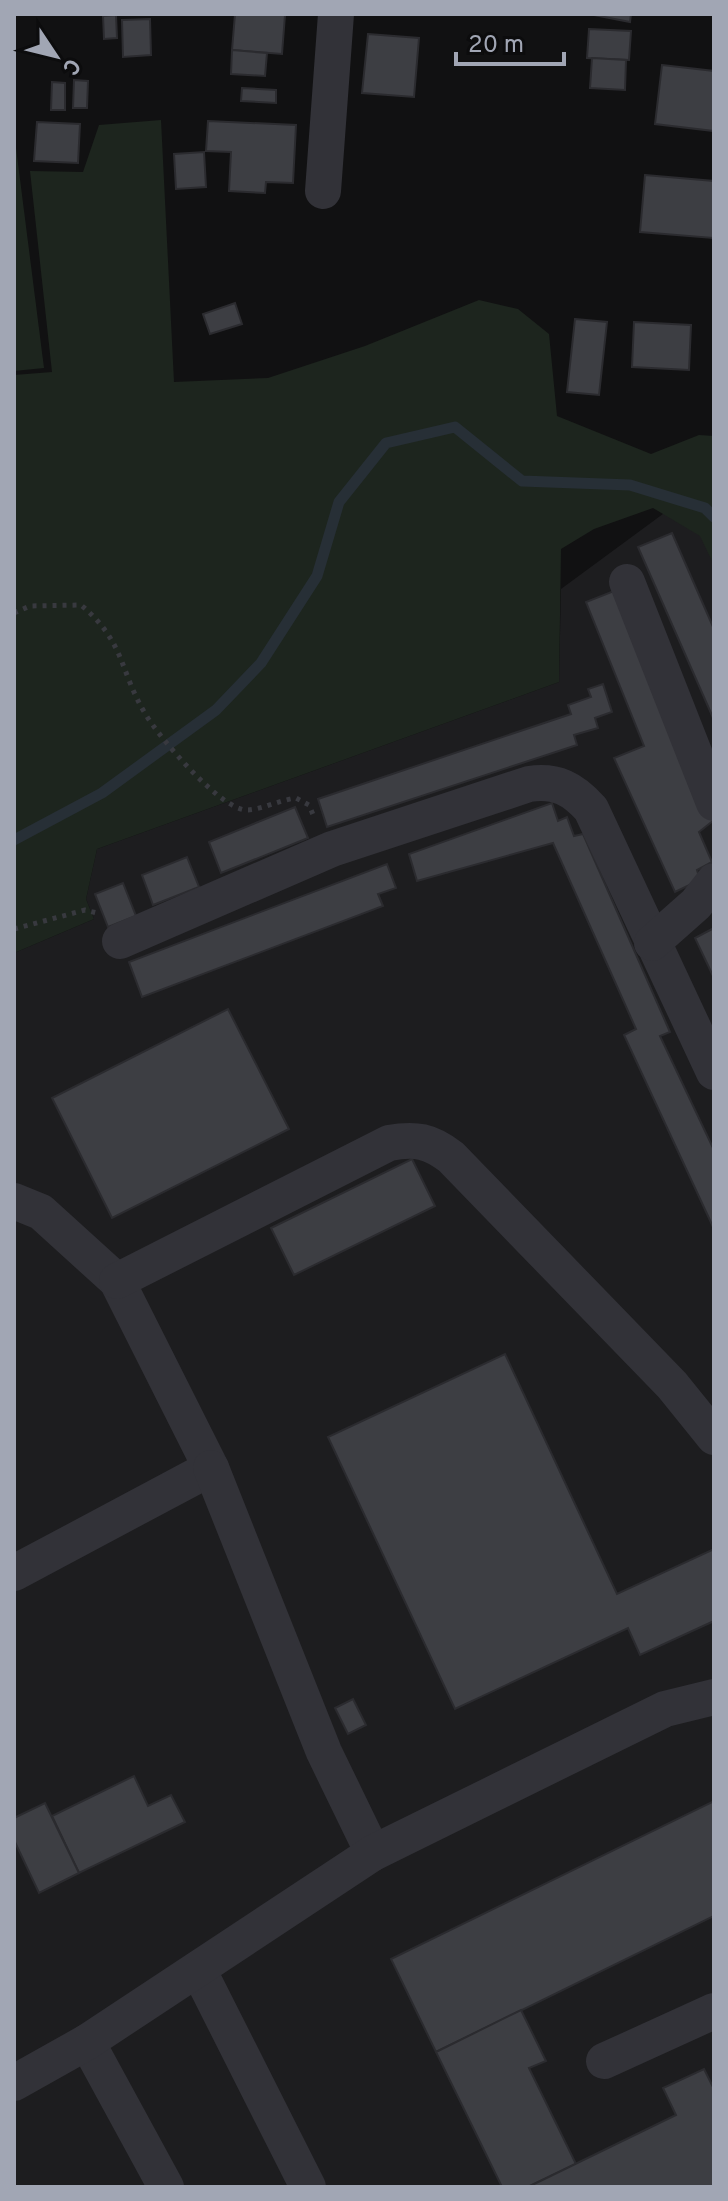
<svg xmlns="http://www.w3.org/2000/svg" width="728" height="2201" font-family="Overpass,sans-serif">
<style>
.built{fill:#1d1d1f}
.green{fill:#1d251e}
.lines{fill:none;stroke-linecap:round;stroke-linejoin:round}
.stream{stroke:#272f36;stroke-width:11}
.building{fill:#3d3e43;stroke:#2b2b2f;stroke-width:2}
.path{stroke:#38393f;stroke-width:5;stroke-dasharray:4 6;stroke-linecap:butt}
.minor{stroke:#323238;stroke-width:36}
</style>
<rect width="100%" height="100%" fill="#111112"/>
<path class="built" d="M686,497l28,60v1630h-700v-1234l80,-34 -8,-20 11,-50 462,-167 2,-93z"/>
<g class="green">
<path d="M161,120l13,262 94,-4 97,-32 114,-46 39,9 31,25 8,82 94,38 48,-19 15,1v129l-14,-29 -47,-28 -59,21 -33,20 -2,133 -462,167 -11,50 8,20 -80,34v-578l38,-3 -22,-201 53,1 16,-47z"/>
<path d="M14,132l30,236 -30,3z"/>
</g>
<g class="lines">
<path class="stream" d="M14,840l88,-47 114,-83 45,-47 56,-87 22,-74 47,-59 69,-16 67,54 108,4 75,23 9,9"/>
</g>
<g class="building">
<path d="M235,14l50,1 -3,39 -50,-4z"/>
<path d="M589,14h42l-1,8z"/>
<path d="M116,15l1,23 -13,1 -1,-23z"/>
<path d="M150,19l1,36 -28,2 -1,-37z"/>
<path d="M589,29l42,2 -2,29 -42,-2z"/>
<path d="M368,34l51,4 -5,59 -52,-4z"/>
<path d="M232,50l35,3 -2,23 -34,-2z"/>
<path d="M592,58l34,2 -1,30 -35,-2z"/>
<path d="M662,65l52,6v60l-59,-7z"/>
<path d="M74,80l14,1 -1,27h-14z"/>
<path d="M52,82l13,1v27h-14z"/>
<path d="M242,88l34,2v13l-35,-2z"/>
<path d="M208,121l88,4 -3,58 -27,-1 -1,11 -36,-2 2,-39 -25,-1z"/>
<path d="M37,122l43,2 -2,39 -44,-2z"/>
<path d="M204,152l2,35 -30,2 -2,-35z"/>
<path d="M645,175l69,6 -1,57 -73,-6z"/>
<path d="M235,303l7,21 -32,10 -7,-20z"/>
<path d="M575,319l32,3 -8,73 -32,-3z"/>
<path d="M634,322l57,3 -2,45 -57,-3z"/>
<path d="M672,533l42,96v91l-76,-173z"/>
<path d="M619,589l95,231 -15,12 13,30 -15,8 3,10 -25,12 -61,-134 30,-12 -58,-144z"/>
<path d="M603,684l9,28 -17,6 3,10 -24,7 3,10 -250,82 -9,-28 253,-85 -3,-9 23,-8 -3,-8z"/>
<path d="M552,803l6,18 9,-4 7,19 9,-2 87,198 -10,4 54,114v79l-90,-194 12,-6 -83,-186 -136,38 -8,-27z"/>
<path d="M295,807l13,31 -87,35 -12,-31z"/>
<path d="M187,857l12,30 -46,18 -11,-30z"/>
<path d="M387,864l9,24 -18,6 5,12 -241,91 -13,-35z"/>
<path d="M123,883l13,33 -28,11 -13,-33z"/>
<path d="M714,928v50l-19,-40z"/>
<path d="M228,1009l61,120 -177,89 -60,-120z"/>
<path d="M412,1159l23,47 -141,69 -23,-47z"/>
<path d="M505,1354l112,240 97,-45v72l-74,34 -12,-27 -173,81 -127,-272z"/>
<path d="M353,1699l13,26 -18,9 -13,-26z"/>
<path d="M134,1776l14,30 23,-11 14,27 -106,51 -27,-57z"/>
<path d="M714,1801v115l-278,136 -45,-93z"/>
<path d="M45,1803l34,70 -40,20 -25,-53v-22z"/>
<path d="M521,2010l25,51 -17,7 47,96 -48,23h-26l-66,-135z"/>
<path d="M704,2069l10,20v98h-186l148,-72 -13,-27z"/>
</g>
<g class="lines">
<g class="path">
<path d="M14,613l16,-7 51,-1c45,38 38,66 65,110 13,22 76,97 102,95 15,-1 32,-10 48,-12l13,7 5,12"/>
<path d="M14,929l71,-19 12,3"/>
</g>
<g class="minor">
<path d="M323,191l13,-177"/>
<path d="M627,582l87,221"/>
<path d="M120,941l212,-92 197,-65c28,-4 44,5 62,25l123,263"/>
<path d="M652,943l44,-39 18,-23"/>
<path d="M14,1201l27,11 76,69 94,187 -197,105"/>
<path d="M117,1281l272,-138c27,-5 41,-2 62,14l221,228 42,52"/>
<path d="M211,1468l113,284 49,101"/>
<path d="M198,1969l110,218"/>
<path d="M87,2042l79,145"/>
<path d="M604,2061l110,-50"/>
<path d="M14,2083l73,-41 286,-189 292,-144 49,-12"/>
</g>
</g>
<rect width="728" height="2201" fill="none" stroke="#a1a6b4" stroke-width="32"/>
<g transform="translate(56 56) rotate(125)" stroke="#0c0c0d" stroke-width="6" paint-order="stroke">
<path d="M0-6L14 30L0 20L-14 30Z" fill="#a1a6b4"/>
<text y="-12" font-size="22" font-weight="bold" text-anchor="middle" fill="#a1a6b4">С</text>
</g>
<path d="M456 52v12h108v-12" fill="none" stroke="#a1a6b4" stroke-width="4"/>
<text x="468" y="52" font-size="24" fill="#a1a6b4" stroke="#0c0c0d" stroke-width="6" paint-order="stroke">20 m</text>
</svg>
